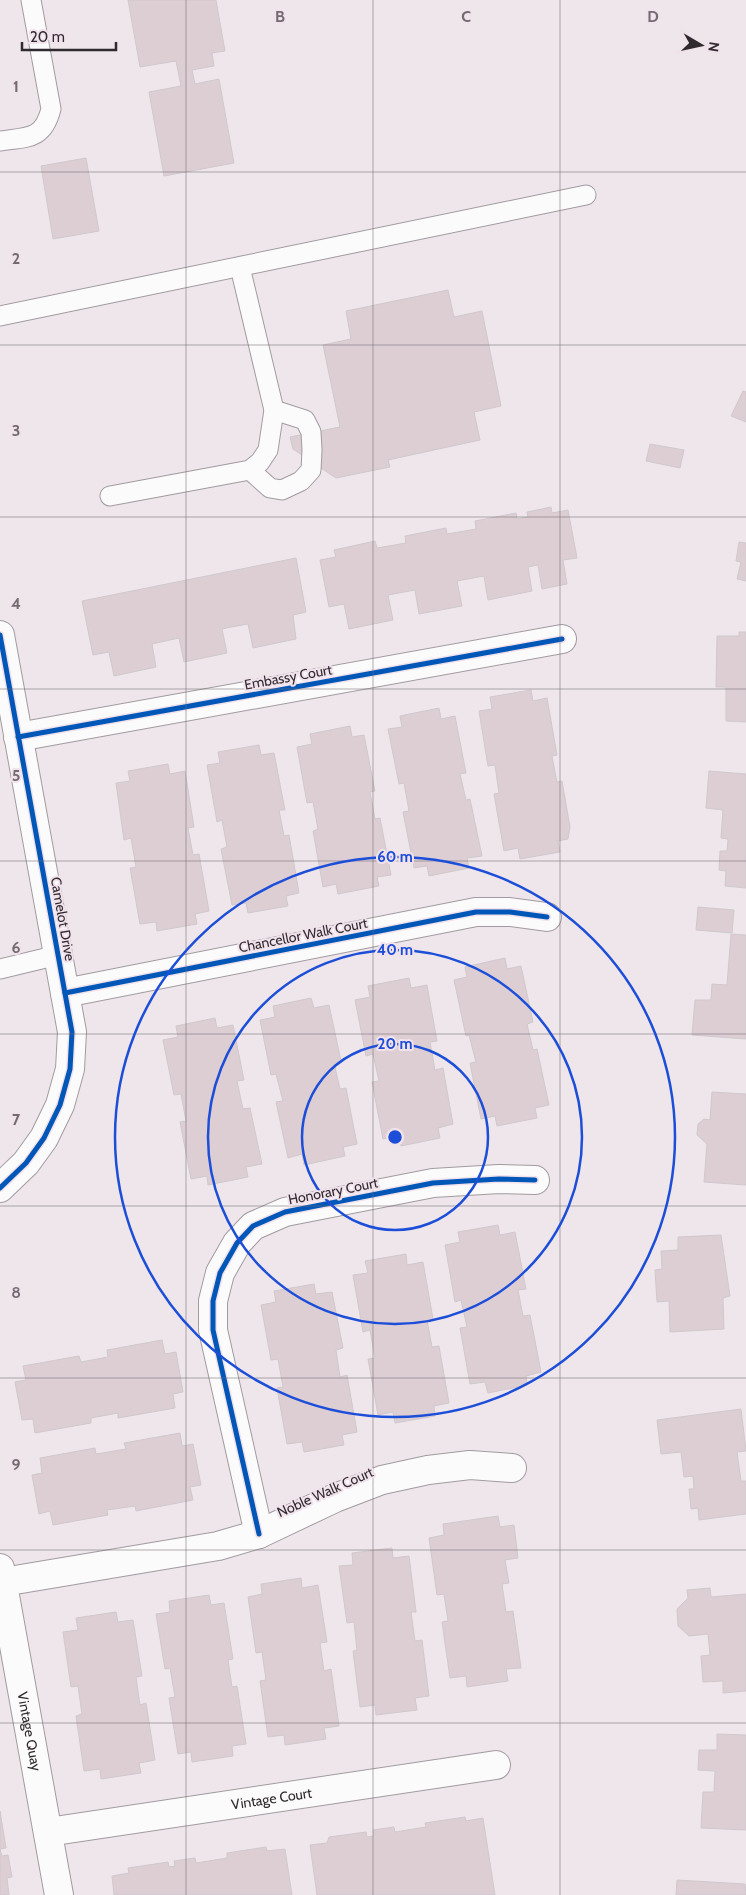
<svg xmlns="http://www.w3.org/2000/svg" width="746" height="1895" font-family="Cabin,sans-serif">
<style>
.building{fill:#ddced4;stroke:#cfc9cc}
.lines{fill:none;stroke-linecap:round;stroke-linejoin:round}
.lane-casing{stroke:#a19b9f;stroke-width:21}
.street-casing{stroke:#a19b9f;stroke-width:30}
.lane{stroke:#fcfbfc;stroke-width:19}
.street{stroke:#fcfbfc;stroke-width:28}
.cycleway-casing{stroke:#f1e2ec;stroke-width:8}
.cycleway{stroke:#0057b8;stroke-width:5}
.grid{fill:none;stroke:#726c70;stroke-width:1;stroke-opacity:0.55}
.ring{fill:none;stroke:#1d4ed8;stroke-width:2.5}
.labels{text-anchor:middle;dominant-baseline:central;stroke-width:4;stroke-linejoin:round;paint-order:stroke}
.street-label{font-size:14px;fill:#2f2a2d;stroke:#f1e2ec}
.grid-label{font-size:16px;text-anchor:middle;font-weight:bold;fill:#726c70;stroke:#f1e2ec;stroke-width:4;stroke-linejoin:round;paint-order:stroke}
.centre{fill:#1d4ed8;stroke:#f1e2ec;stroke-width:2.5}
.ring-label{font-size:15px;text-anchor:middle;font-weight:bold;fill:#1d4ed8;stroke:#f1e2ec;stroke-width:4;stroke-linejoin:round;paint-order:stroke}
</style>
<rect width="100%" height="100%" fill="#eee6eb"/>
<g class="building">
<path d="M128,0h88l9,51 -13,2 2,13 -22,4 3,14 24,-5 15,84 -70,13 -15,-84 32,-6 -5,-25 -36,6z"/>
<path d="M86,158l13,73 -46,8 -12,-73z"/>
<path d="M448,290l6,27 28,-6 19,95 -27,6 6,28 -92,20 2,7 -54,11 -43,-29 -3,-12 50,-10 -17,-82 28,-6 -5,-28z"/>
<path d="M743,391l3,1v30l-15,-6z"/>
<path d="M650,444l34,6 -4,18 -34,-7z"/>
<path d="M551,507l1,6 16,-3 9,48 -14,2 4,24 -25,5 -4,-24 -10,2 4,24 -44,9 -4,-24 -27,5 5,25 -43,8 -4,-24 -27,5 5,25 -44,9 -5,-25 -15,3 -9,-47 16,-3 -2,-7 41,-9 2,7 29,-5 -1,-7 41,-8 1,6 29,-5 -1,-8 41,-8 1,6 11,-2 -1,-5z"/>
<path d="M739,542l7,1v38l-9,-2 4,-17 -5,-1z"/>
<path d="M296,558l10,54 -13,3 3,24 -43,9 -5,-24 -22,4 -4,1 5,24 -43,9 -5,-24 -27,6 4,23 -42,9 -5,-24 -16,3 -11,-54z"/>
<path d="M739,632h7v90l-20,-1v-34h-10l1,-51h22z"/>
<path d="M531,690l2,11 14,-3 10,57 -5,1 5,26 5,-1 8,46 -2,12 -10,2 2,11 -40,7 -2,-11 -14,3 -10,-57 5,-1 -4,-28 -7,1 -9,-55 13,-2 -2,-12z"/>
<path d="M439,708l2,11 14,-3 11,57 -6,1 6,26 4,-1 12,57 -15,2 2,10 -40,8 -2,-10 -13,2 -11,-56 6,-1 -5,-28 -5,1 -11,-55 14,-2 -2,-11z"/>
<path d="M350,726l2,11 12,-2 11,56 -5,1 5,27 5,-1 11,57 -14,2 2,9 -41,8 -2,-10 -13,3 -10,-56 5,-2 -5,-27 -6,1 -10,-56 15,-3 -2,-10z"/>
<path d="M259,745l2,10 13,-2 11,57h-6l5,26 5,-1 10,58 -13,3 2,10 -40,7 -2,-10 -14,2 -11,-56 6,-2 -5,-27 -5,2 -10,-57 13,-2 -2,-11z"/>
<path d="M168,764l2,10 15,-3 9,56 -6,1 5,27 6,-1 10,57 -14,3 2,10 -40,7 -1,-9 -16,2 -10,-56 6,-1 -5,-29 -7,2 -8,-57 14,-2 -2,-10z"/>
<path d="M709,771l37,3v114l-21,-2 1,-15 -7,-1 1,-19h7l1,-12 -7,-1 2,-28 -17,-2z"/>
<path d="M698,907l36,3 -2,23 -36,-3z"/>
<path d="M731,934l15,1v104l-54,-4 3,-35h16l1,-16 15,1z"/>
<path d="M505,958l2,11 14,-3 12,56 -6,2 6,26 4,-1 12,56 -14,3 2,10 -40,8 -2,-10 -14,3 -11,-56 6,-1 -7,-27 -3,1 -12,-56 13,-3 -2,-10z"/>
<path d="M409,978l2,10 16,-3 10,56 -7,1 5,28 8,-2 10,56 -15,4 2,10 -39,8 -2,-10 -16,3 -11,-57 7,-1 -6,-27 -7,2 -11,-56 15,-3 -2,-11z"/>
<path d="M311,998l3,10 15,-3 12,56 -7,2 6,26 6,-1 11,56 -14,3 2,9 -41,9 -2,-11 -14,4 -12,-56 7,-1 -7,-27 -5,1 -11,-55 15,-3 -2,-11z"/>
<path d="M215,1018l2,10 16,-3 11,55 -7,1 6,28 7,-1 12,56 -16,3 2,10 -40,8 -1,-9 -16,3 -11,-57 6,-1 -5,-27 -7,1 -11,-55 15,-3 -2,-11z"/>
<path d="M712,1092l34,2v91l-42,-3 3,-38 -10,-9 1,-11 6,-5 6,1z"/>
<path d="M498,1225l2,10 15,-3 11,57 -8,1 5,26 7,-1 11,57 -15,4 1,9 -39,8 -3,-11 -15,2 -10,-56 7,-1 -6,-27 -6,2 -10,-57 15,-3 -2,-10z"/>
<path d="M721,1235l9,61 -7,2 1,31 -54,3 -1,-31 -12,1 -2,-32 7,-1 -1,-18 17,-1v-13z"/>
<path d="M406,1254l1,11 16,-3 10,57 -6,1 5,27 7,-1 10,57 -15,3 1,10 -40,7 -2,-11 -15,3 -10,-56 7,-1 -5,-28 -7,2 -10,-57 15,-2 -3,-12z"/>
<path d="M314,1284l2,10 16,-2 11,56 -7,2 4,27 7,-2 10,57 -15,3 2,10 -40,7 -2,-10 -15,2 -10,-56 6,-1 -5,-28 -7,1 -10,-55 15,-3 -2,-11z"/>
<path d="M162,1340l3,14 11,-2 7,40 -10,2 2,14 -57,10v-5l-27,5v5l-56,10 -2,-14 -11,1 -7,-38 11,-2 -3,-14 56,-10 2,6 27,-5 -1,-7z"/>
<path d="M741,1409l5,42 -9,1 4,29h5v33l-47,6 -1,-12 -7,1 -2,-20h5l-1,-13 -9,1 -3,-25 -20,2 -4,-34z"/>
<path d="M180,1433l2,13 11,-2 8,41 -11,2 3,13 -57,11 -1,-5 -28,4 1,5 -55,10 -3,-14 -11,3 -7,-39 10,-2 -2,-15 55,-10 1,6 30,-5 -2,-6z"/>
<path d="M498,1516l2,11 14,-2 4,33 -13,2 4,23 -7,1 4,28 7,-1 8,57 -15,1 2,12 -41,6 -1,-11 -16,2 -8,-56 6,-1 -4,-27 -7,1 -8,-57 15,-3 -1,-11z"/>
<path d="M392,1548l1,10 16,-2 7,56h-5l4,29 7,-1 7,56 -14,2 2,12 -41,5 -1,-10 -15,2 -7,-56 4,-1 -3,-28 -7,1 -8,-57 14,-1 -1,-12z"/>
<path d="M301,1578l1,10 16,-3 9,57 -7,1 4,28 7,-2 8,57 -15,2 2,11 -41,6 -1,-10 -16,2 -8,-56 6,-1 -4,-28 -6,1 -8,-56 14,-3 -1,-10z"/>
<path d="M710,1588l1,9 35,-3v97l-23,2v-12l-20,1 -2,-26 9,-1 -2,-21 -19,2 -11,-10 -1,-17 11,-11 -1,-8z"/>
<path d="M209,1595l2,10 13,-2 9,56 -5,1 4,27 5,-1 9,58 -14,2 1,10 -41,6 -1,-10 -13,2 -9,-56 6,-1 -5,-29 -5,1 -9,-55 14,-2 -1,-11z"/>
<path d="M116,1612l2,10 15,-2 9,56 -6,1 4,28 6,-2 9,57 -16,3 2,10 -40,6 -1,-10 -16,2 -8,-55 6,-2 -4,-28 -7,1 -8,-55 15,-2 -2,-12z"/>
<path d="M717,1734l29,1v95l-45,-2 2,-36h11l1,-21 -17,-1 1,-20h18z"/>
<path d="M0,1811l6,37 -6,1 2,7 6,-1 4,22 -5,1 2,17h-9z"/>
<path d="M465,1817l1,4 17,-3 12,77h-178l-7,-50 17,-2 2,-6 37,-5 1,5 7,-1 -1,-6 21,-3 1,5 31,-5 -1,-4z"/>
<path d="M266,1847l1,4 18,-2 7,46h-178l-2,-19 17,-3 -1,-5 40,-6 1,5 6,-1 -1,-5 21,-3 1,5 31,-5v-5z"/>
<path d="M677,1880l68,4 1,11h-70z"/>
</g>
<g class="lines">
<defs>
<g id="lane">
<path d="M0,141c28,-4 43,-1 51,-32l-20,-109"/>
<path d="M0,316l586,-121"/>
<path d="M250,470l20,18 12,2 19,-9 10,-11 1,-20 -1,-18 -6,-12 -31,-10"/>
<path d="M110,496l140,-26 10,-8 8,-12 6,-40 -34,-143"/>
<path d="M0,969l58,-14"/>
</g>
<g id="street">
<path d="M0,635l72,397 -2,37 -10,36 -16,33 -18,25 -26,25"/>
<path d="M18,737l544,-98"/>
<path d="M65,993l411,-81h34l37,5"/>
<path d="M259,1534l-46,-204v-29l7,-28 17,-30 16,-17 32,-14 148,-29 66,-4 36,1"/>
<path id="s1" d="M0,1568l59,327"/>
<path d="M3,1582l215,-36 41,-12 76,-36 47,-18 46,-10 42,-5 42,3"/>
<path id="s2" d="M48,1832l448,-67"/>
</g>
</defs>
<use href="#lane" class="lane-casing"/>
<use href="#street" class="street-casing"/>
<use href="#lane" class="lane"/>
<use href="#street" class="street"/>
<defs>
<g id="cycleway">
<path d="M0,635l72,397 -2,37 -10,36 -16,33 -18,25 -26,25"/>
<path d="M18,737l544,-98"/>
<path d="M65,993l411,-81h34l37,5"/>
<path d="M259,1534l-46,-204v-29l7,-28 17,-30 16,-17 32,-14 148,-29 66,-4 36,1"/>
</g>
</defs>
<use href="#cycleway" class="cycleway-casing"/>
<use href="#cycleway" class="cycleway"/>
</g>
<path class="grid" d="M186,0v1895M373,0v1895M560,0v1895M0,172h746M0,345h746M0,517h746M0,689h746M0,861h746M0,1034h746M0,1206h746M0,1378h746M0,1550h746M0,1723h746"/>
<g class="ring">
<circle cx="395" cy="1137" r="93"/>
<circle cx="395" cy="1137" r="187"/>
<circle cx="395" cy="1137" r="280"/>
</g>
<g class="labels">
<g class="street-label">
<text transform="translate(288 677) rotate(-10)">Embassy Court</text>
<text transform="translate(63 919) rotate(80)">Camelot Drive</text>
<text transform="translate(303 935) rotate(-11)">Chancellor Walk Court</text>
<text transform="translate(333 1191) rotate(-11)">Honorary Court</text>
<text transform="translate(325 1492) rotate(-24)">Noble Walk Court</text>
<text stroke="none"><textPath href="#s1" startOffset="166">Vintage Quay</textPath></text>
<text stroke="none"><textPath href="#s2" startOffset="226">Vintage Court</textPath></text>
</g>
</g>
<g class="grid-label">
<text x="280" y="22">B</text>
<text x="466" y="22">C</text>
<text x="653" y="22">D</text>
<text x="16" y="92">1</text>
<text x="16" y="264">2</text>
<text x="16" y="436">3</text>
<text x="16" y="609">4</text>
<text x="16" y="781">5</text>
<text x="16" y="953">6</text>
<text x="16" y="1125">7</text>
<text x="16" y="1298">8</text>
<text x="16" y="1470">9</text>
</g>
<circle cx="395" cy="1137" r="8" class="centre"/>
<g class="ring-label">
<text x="395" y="862">60 m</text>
<text x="395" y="955">40 m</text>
<text x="395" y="1049">20 m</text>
</g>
<g transform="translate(701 45) rotate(99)" stroke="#f1e2ec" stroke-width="4" paint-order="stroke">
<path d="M0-4L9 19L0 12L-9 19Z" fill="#2f2a2d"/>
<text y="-8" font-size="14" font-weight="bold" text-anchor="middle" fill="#2f2a2d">N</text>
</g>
<path d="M22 42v8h94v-8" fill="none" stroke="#2f2a2d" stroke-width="2.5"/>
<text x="30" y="42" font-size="15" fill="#2f2a2d" stroke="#f1e2ec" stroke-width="4" paint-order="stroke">20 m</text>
</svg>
